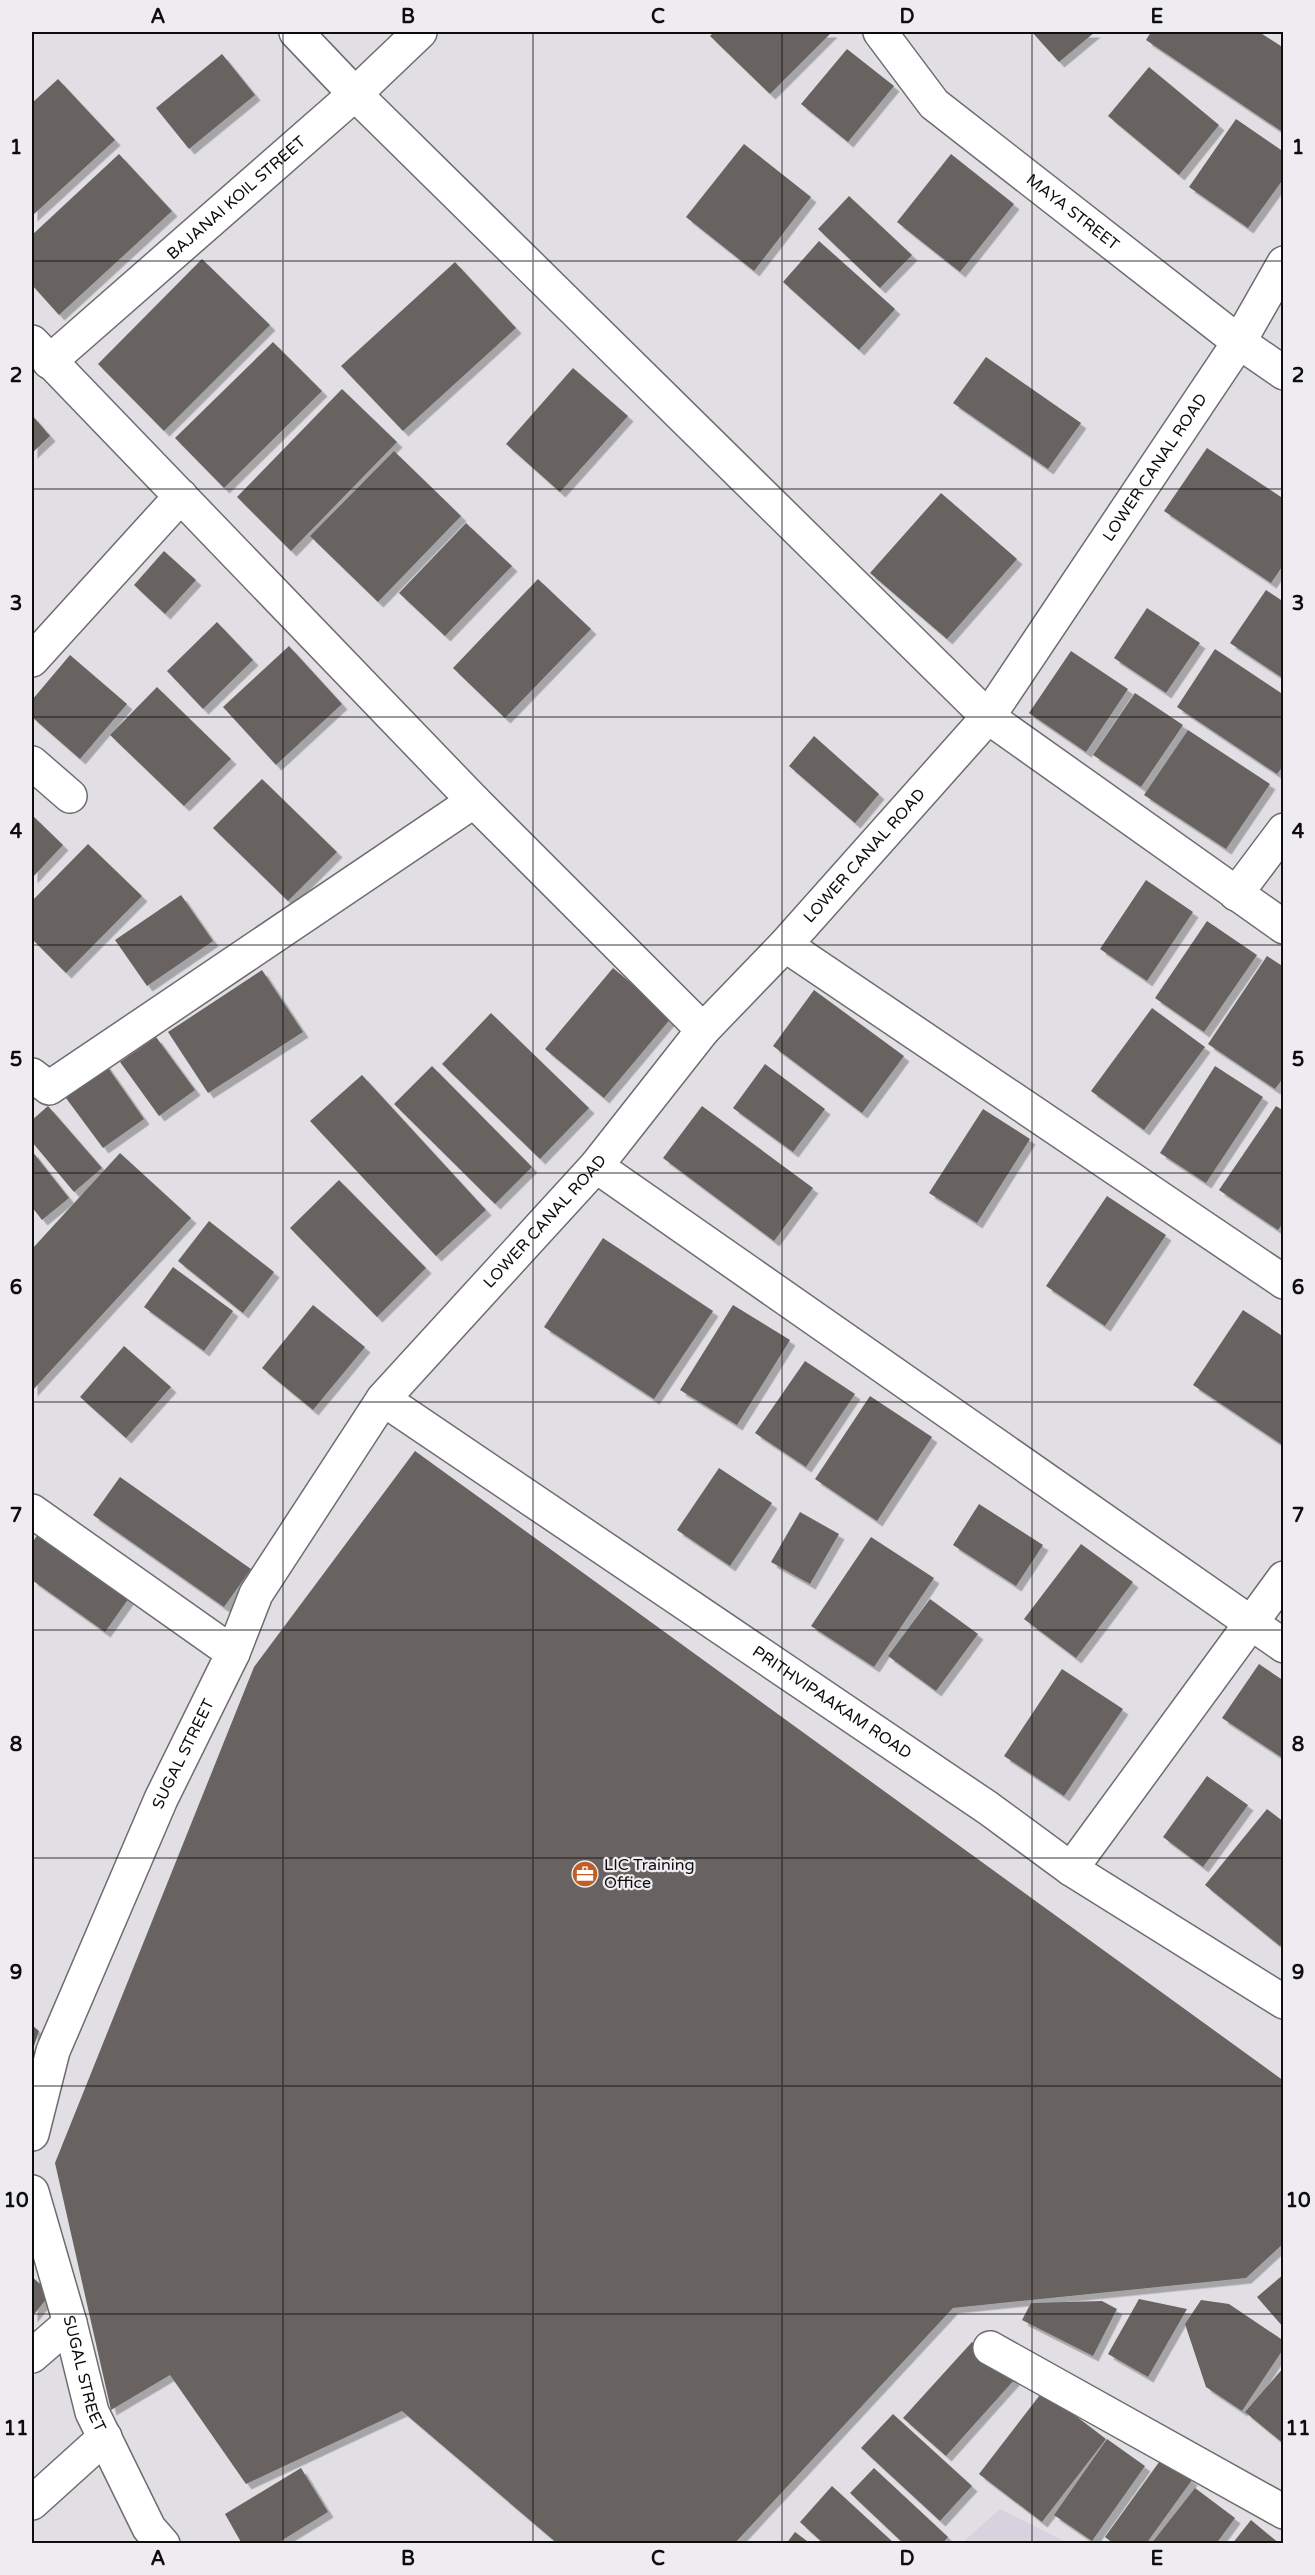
<svg xmlns="http://www.w3.org/2000/svg" width="1315" height="2575" font-family="'Varela Round',sans-serif">
<style>
.built{fill:#d7d2dd}
.building{fill:#676361;filter:url(#shadow)}
.lines{fill:none;stroke-linecap:round;stroke-linejoin:round}
.street-casing{stroke:#6d6c6f;stroke-width:36}
.secondary-casing{stroke:#6d6c6f;stroke-width:36}
.street{stroke:#fff;stroke-width:33}
.secondary{stroke:#fff;stroke-width:33}
.grid{fill:none;stroke:#0e0d0e;stroke-width:1.5;stroke-opacity:0.55}
.labels{text-anchor:middle;dominant-baseline:central;stroke-width:4.5;stroke-linejoin:round;paint-order:stroke}
.street-label{font-size:16px;fill:#0e0d0e;stroke:#eeecf0}
.poi-label{font-size:16px;fill:#0e0d0e;stroke:#eeecf0;text-anchor:start}
.neatline{fill:none;stroke:#0e0d0e;stroke-width:2}
.grid-label{font-size:20px;text-anchor:middle;font-weight:bold;fill:#0e0d0e}
</style>
<defs>
<filter id="shadow"><feDropShadow dx="5.5" dy="5.5" stdDeviation="0" flood-color="#0004"/></filter>
</defs>
<rect width="100%" height="100%" fill="#e1dfe3"/>
<path class="built" d="M1000,2509l68,34h-106z"/>
<g class="building">
<path d="M714,32h118l-62,62 -60,-58z"/>
<path d="M1032,32h63l-36,30z"/>
<path d="M1151,32h108l25,16v85l-138,-93z"/>
<path d="M847,49l47,37 -46,56 -47,-38z"/>
<path d="M222,54l33,41 -66,54 -33,-41z"/>
<path d="M1149,67l70,58 -40,50 -71,-59z"/>
<path d="M58,79l57,61 -83,76v-113z"/>
<path d="M1236,119l48,33v26l-36,50 -59,-41z"/>
<path d="M744,144l67,53 -57,74 -68,-54z"/>
<path d="M119,154l53,57 -113,104 -27,-30v-50z"/>
<path d="M951,154l63,50 -54,68 -63,-50z"/>
<path d="M849,196l63,59 -32,33 -62,-59z"/>
<path d="M819,241l76,68 -36,41 -76,-68z"/>
<path d="M202,259l68,66 -106,106 -66,-67z"/>
<path d="M455,262l61,66 -113,103 -62,-65z"/>
<path d="M273,342l49,49 -98,97 -49,-50z"/>
<path d="M986,357l95,66 -33,46 -95,-66z"/>
<path d="M573,368l55,48 -68,76 -54,-48z"/>
<path d="M342,389l55,53 -106,109 -54,-54z"/>
<path d="M32,415l18,21 -18,17z"/>
<path d="M1207,448l77,51v65l-13,19 -107,-72z"/>
<path d="M394,451l67,65 -83,86 -68,-66z"/>
<path d="M941,493l76,66 -70,80 -77,-66z"/>
<path d="M466,523l46,43 -67,70 -46,-43z"/>
<path d="M164,551l32,29 -31,34 -31,-29z"/>
<path d="M538,579l53,50 -86,89 -52,-50z"/>
<path d="M1266,590l18,12v77l-54,-36z"/>
<path d="M1147,608l53,35 -34,50 -52,-35z"/>
<path d="M217,622l36,38 -50,49 -36,-38z"/>
<path d="M289,646l53,58 -66,61 -53,-58z"/>
<path d="M1215,649l69,46v70l-7,9 -100,-67z"/>
<path d="M1071,651l57,38 -42,63 -57,-39z"/>
<path d="M70,655l57,49 -47,55 -48,-42v-17z"/>
<path d="M157,687l74,72 -47,47 -74,-71z"/>
<path d="M1135,693l48,32 -42,62 -48,-32z"/>
<path d="M1188,730l82,54 -44,65 -82,-54z"/>
<path d="M814,736l65,58 -24,29 -66,-57z"/>
<path d="M262,779l75,73 -49,49 -75,-73z"/>
<path d="M32,815l31,30 -31,33z"/>
<path d="M88,844l54,52 -76,77 -34,-34v-38z"/>
<path d="M1146,880l47,32 -46,69 -47,-32z"/>
<path d="M181,895l32,46 -66,45 -32,-46z"/>
<path d="M1207,921l50,34 -53,77 -49,-34z"/>
<path d="M1267,956l17,11v110l-9,12 -67,-45z"/>
<path d="M613,968l59,49 -68,81 -59,-49z"/>
<path d="M262,970l41,62 -95,61 -40,-61z"/>
<path d="M814,990l90,66 -42,57 -89,-67z"/>
<path d="M1152,1008l53,39 -61,83 -53,-39z"/>
<path d="M491,1013l98,95 -49,51 -98,-95z"/>
<path d="M156,1037l39,53 -36,26 -39,-54z"/>
<path d="M102,1059l42,60 -41,29 -43,-58z"/>
<path d="M765,1064l60,45 -32,43 -60,-44z"/>
<path d="M432,1066l100,101 -37,37 -101,-100z"/>
<path d="M1215,1066l48,31 -57,86 -46,-30z"/>
<path d="M362,1075l124,135 -50,46 -126,-135z"/>
<path d="M48,1106l54,62 -28,24 -42,-50v-22z"/>
<path d="M702,1106l111,82 -39,53 -111,-83z"/>
<path d="M1276,1106l8,5v111l-6,8 -59,-40z"/>
<path d="M983,1109l47,30 -53,84 -48,-30z"/>
<path d="M32,1151l37,47 -27,22 -10,-13z"/>
<path d="M120,1153l71,65 -159,173v-142z"/>
<path d="M339,1180l87,88 -49,49 -87,-89z"/>
<path d="M1107,1196l59,39 -61,91 -59,-40z"/>
<path d="M209,1221l65,51 -31,41 -65,-52z"/>
<path d="M603,1238l110,73 -59,88 -110,-72z"/>
<path d="M173,1267l60,44 -29,40 -60,-44z"/>
<path d="M313,1305l52,42 -52,63 -51,-42z"/>
<path d="M733,1305l57,35 -53,85 -57,-35z"/>
<path d="M1243,1310l41,27v109l-91,-61z"/>
<path d="M124,1346l47,41 -45,51 -46,-41z"/>
<path d="M805,1361l50,33 -49,73 -51,-34z"/>
<path d="M870,1396l62,41 -55,84 -62,-42z"/>
<path d="M415,1451l869,630v162l-38,35 -293,30 -219,236h-176l-156,-133 -156,73 -76,-109 -59,35 -56,-247 199,-496z"/>
<path d="M719,1468l53,35 -42,63 -53,-36z"/>
<path d="M120,1477l131,92 -27,38 -131,-92z"/>
<path d="M979,1504l64,41 -27,41 -63,-41z"/>
<path d="M800,1512l39,22 -29,50 -39,-22z"/>
<path d="M38,1534l91,64 -24,34 -73,-52v-37z"/>
<path d="M871,1537l63,41 -60,89 -63,-41z"/>
<path d="M1081,1544l52,38 -57,76 -52,-39z"/>
<path d="M930,1599l48,35 -42,57 -48,-35z"/>
<path d="M1259,1664l25,17v78l-62,-41z"/>
<path d="M1062,1669l61,40 -59,87 -60,-40z"/>
<path d="M1207,1776l41,29 -45,62 -40,-30z"/>
<path d="M1267,1809l17,13v120l-4,4 -75,-61z"/>
<path d="M32,2025l7,6 -7,21z"/>
<path d="M1284,2274v54l-27,-31z"/>
<path d="M32,2277l19,16 -19,24z"/>
<path d="M1139,2299l48,10 -39,68 -40,-23z"/>
<path d="M1201,2300l28,4 55,37v7l-42,63 -36,-24 -21,-63z"/>
<path d="M1102,2301l15,8 -24,47 -71,-36 9,-17z"/>
<path d="M972,2342l43,37 -69,77 -43,-38z"/>
<path d="M1284,2367v77l-39,-32z"/>
<path d="M1043,2391l63,48 -64,83 -63,-48z"/>
<path d="M893,2414l79,72 -32,35 -79,-73z"/>
<path d="M1107,2439l38,27 -53,75 -38,-26z"/>
<path d="M1162,2458l30,22 -46,64h-32l-9,-7z"/>
<path d="M301,2468l27,44 -52,32h-34l-17,-30z"/>
<path d="M874,2468l74,69 -6,7h-38l-54,-51z"/>
<path d="M832,2486l63,58h-71l-24,-22z"/>
<path d="M1195,2488l40,30 -19,26h-65z"/>
<path d="M1251,2520l29,24h-48z"/>
<path d="M795,2532l16,12h-25z"/>
</g>
<g class="lines">
<defs>
<g id="street">
<path d="M296,32l59,62 633,623 296,210"/>
<path d="M32,342l442,459 229,229"/>
<path d="M1239,342l45,-79"/>
<path id="s1" d="M49,362l306,-268 65,-62"/>
<path d="M32,660l149,-164"/>
<path d="M32,763l38,33"/>
<path d="M1236,894l48,-64"/>
<path d="M785,945l499,337"/>
<path d="M32,1075l17,13 425,-287"/>
<path d="M596,1166l688,480"/>
<path d="M32,1511l201,142"/>
<path d="M1071,1869l213,-291"/>
<path d="M990,2348l294,164"/>
<path d="M32,2356l38,-33"/>
<path d="M32,2503l73,-66"/>
</g>
<g id="secondary">
<path id="s2" d="M880,32l54,72 305,238 45,31"/>
<path id="s3" d="M383,1399l605,409 83,61 213,133"/>
<path id="s4" d="M32,2134l21,-83 108,-252 72,-146 23,-59 127,-195 213,-233 107,-136 82,-85 203,-228 251,-375"/>
<path id="s5" d="M32,2192l38,131 22,89 57,116 14,16"/>
</g>
</defs>
<use href="#street" class="street-casing"/>
<use href="#secondary" class="secondary-casing"/>
<use href="#street" class="street"/>
<use href="#secondary" class="secondary"/>
</g>
<path class="grid" d="M283,32v2512M533,32v2512M782,32v2512M1032,32v2512M32,261h1252M32,489h1252M32,717h1252M32,945h1252M32,1173h1252M32,1402h1252M32,1630h1252M32,1858h1252M32,2086h1252M32,2314h1252"/>
<defs>
<symbol id="office-disc" viewBox="-11 -11 22 22"><circle r="9.5" fill="#c15e26" stroke="#eeecf0"/><path d="M-6-3h4V-5.5h4V-3h4V5H-6ZM-1-4.5V-3h2v-1.5ZM-6 0V1H6V0Z" fill="#fff"/></symbol>
</defs>
<g fill-rule="evenodd">
<use href="#office-disc" x="570" y="1859" width="30" height="30"/>
</g>
<g class="labels">
<g class="street-label">
<text stroke="none"><textPath href="#s1" startOffset="249">BAJANAI KOIL STREET</textPath></text>
<text stroke="none"><textPath href="#s2" startOffset="266">MAYA STREET</textPath></text>
<text stroke="none"><textPath href="#s4" startOffset="2031">LOWER CANAL ROAD</textPath></text>
<text stroke="none"><textPath href="#s4" startOffset="1545">LOWER CANAL ROAD</textPath></text>
<text stroke="none"><textPath href="#s4" startOffset="1059">LOWER CANAL ROAD</textPath></text>
<text stroke="none"><textPath href="#s3" startOffset="542">PRITHVIPAAKAM ROAD</textPath></text>
<text stroke="none"><textPath href="#s4" startOffset="410">SUGAL STREET</textPath></text>
<text stroke="none"><textPath href="#s5" startOffset="189">SUGAL STREET</textPath></text>
</g>
<g class="poi-label">
<text x="604" y="1865">LIC Training<tspan x="604" dy="18">Office</tspan></text>
</g>
</g>
<rect width="1315" height="2575" fill="none" stroke="#eeecf0" stroke-width="66"/>
<rect x="33" y="33" width="1249" height="2509" class="neatline"/>
<g class="grid-label">
<text x="158" y="23">A</text>
<text x="408" y="23">B</text>
<text x="658" y="23">C</text>
<text x="907" y="23">D</text>
<text x="1157" y="23">E</text>
<text x="16" y="154">1</text>
<text x="1298" y="154">1</text>
<text x="16" y="382">2</text>
<text x="1298" y="382">2</text>
<text x="16" y="610">3</text>
<text x="1298" y="610">3</text>
<text x="16" y="838">4</text>
<text x="1298" y="838">4</text>
<text x="16" y="1066">5</text>
<text x="1298" y="1066">5</text>
<text x="16" y="1294">6</text>
<text x="1298" y="1294">6</text>
<text x="16" y="1522">7</text>
<text x="1298" y="1522">7</text>
<text x="16" y="1751">8</text>
<text x="1298" y="1751">8</text>
<text x="16" y="1979">9</text>
<text x="1298" y="1979">9</text>
<text x="16" y="2207">10</text>
<text x="1298" y="2207">10</text>
<text x="16" y="2435">11</text>
<text x="1298" y="2435">11</text>
<text x="158" y="2565">A</text>
<text x="408" y="2565">B</text>
<text x="658" y="2565">C</text>
<text x="907" y="2565">D</text>
<text x="1157" y="2565">E</text>
</g>
</svg>
